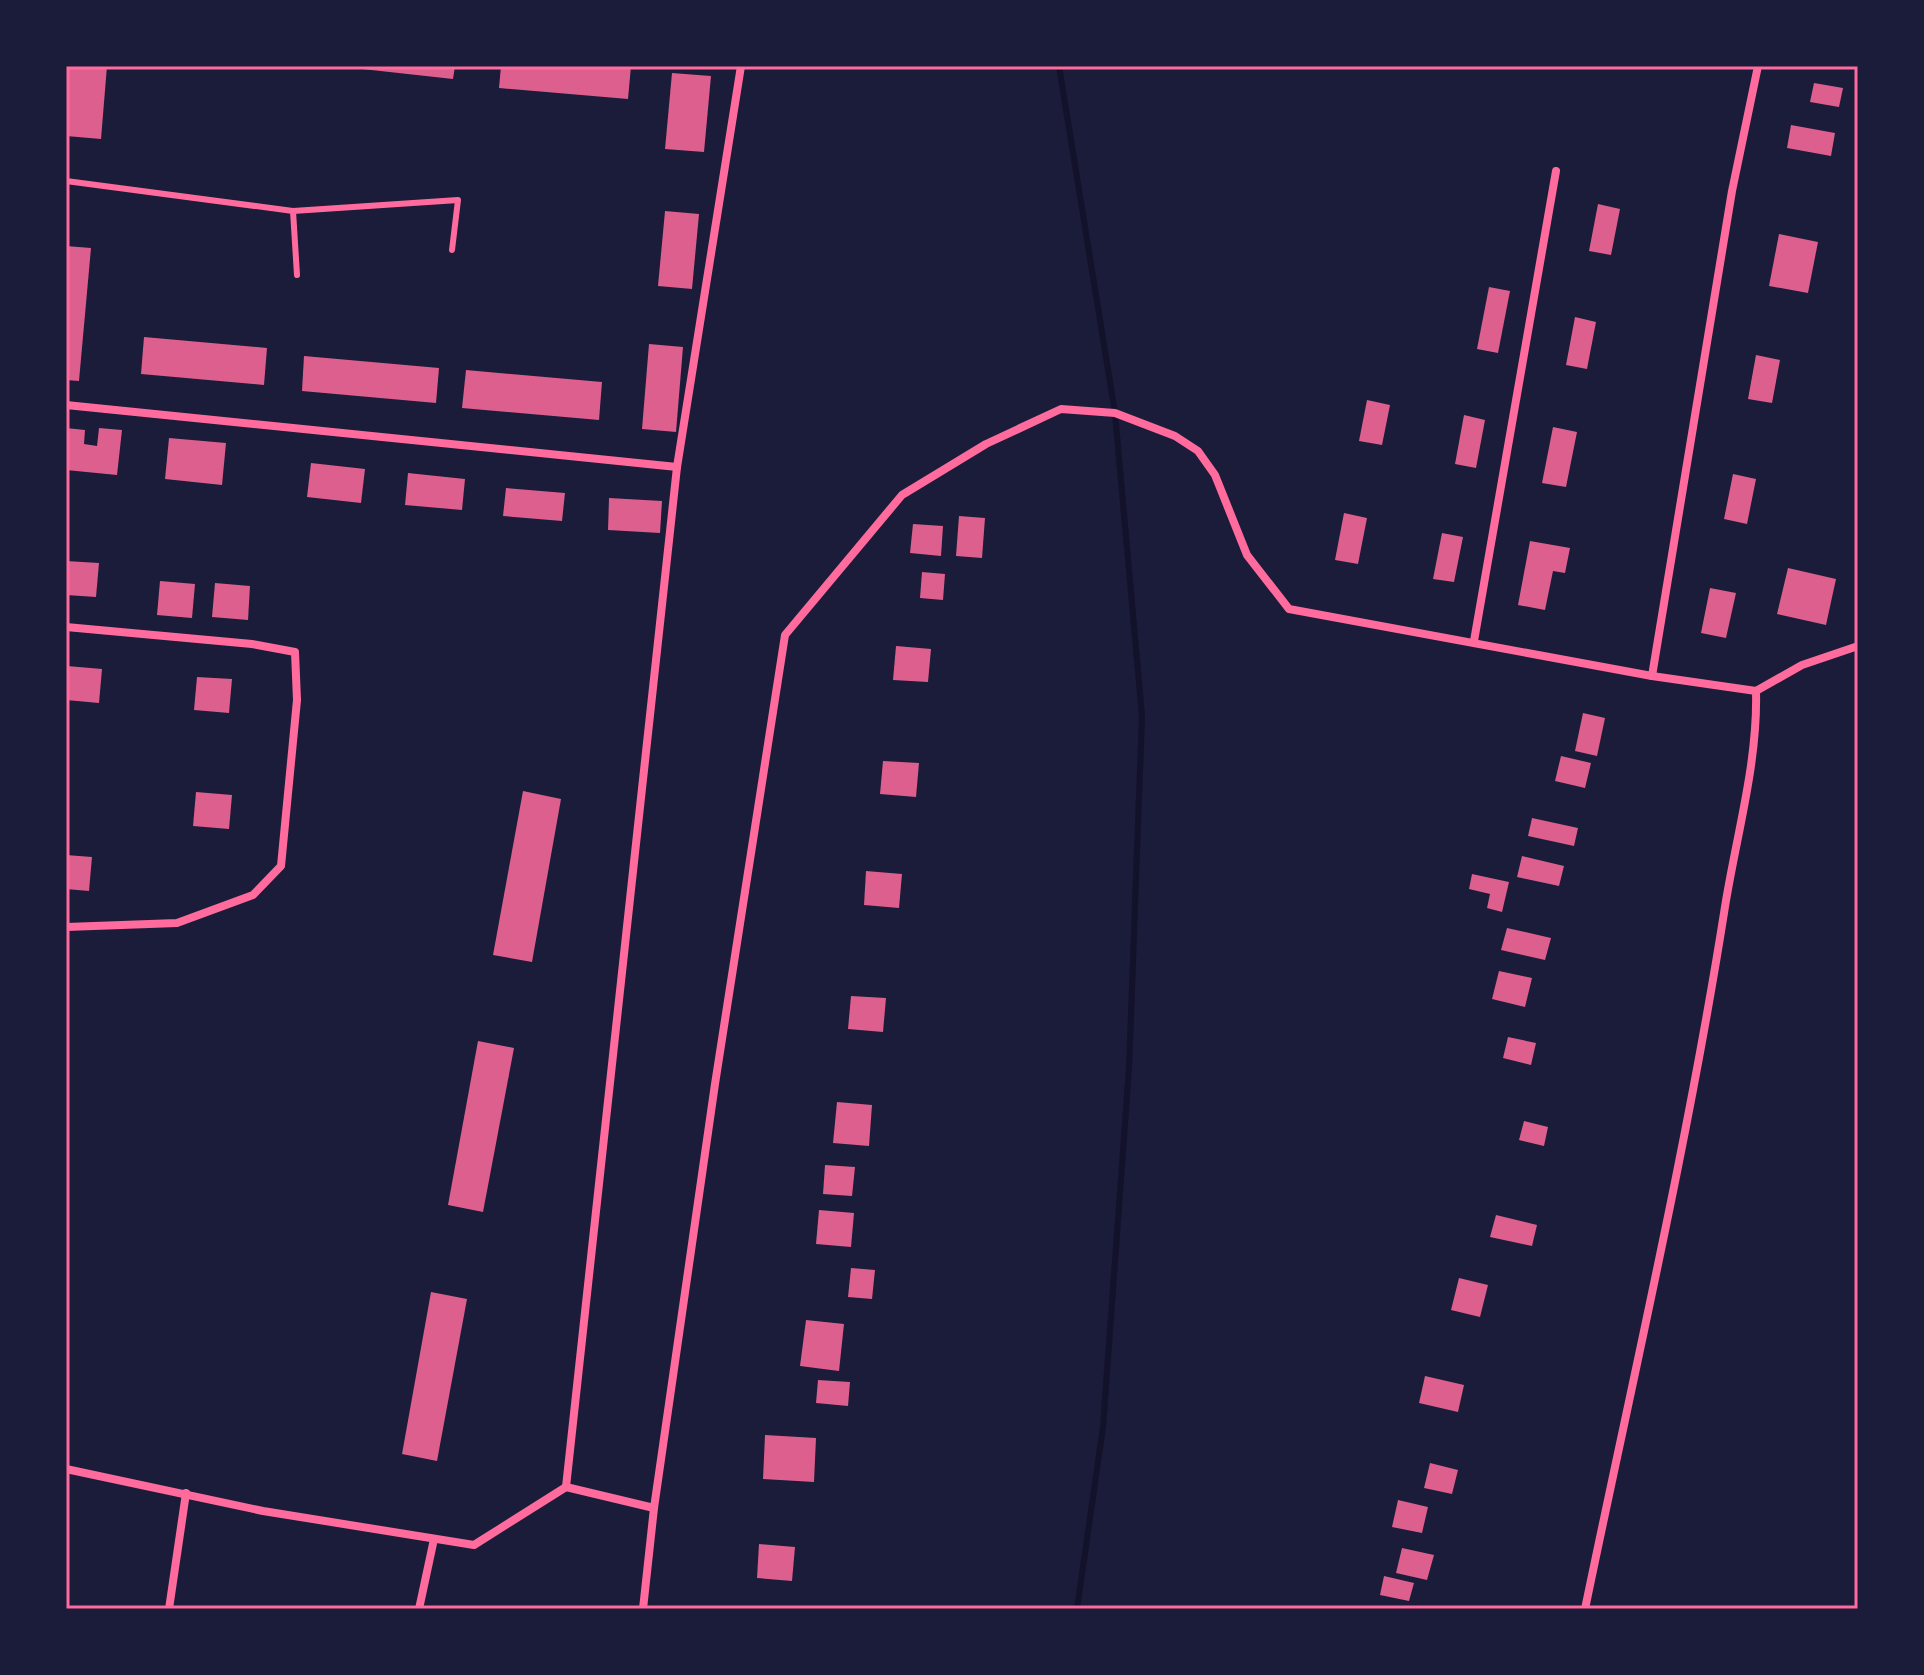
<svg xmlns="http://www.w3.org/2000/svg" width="1924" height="1675" font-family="'Alegreya Sans',sans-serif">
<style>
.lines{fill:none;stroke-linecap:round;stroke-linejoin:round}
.stream{stroke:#12122b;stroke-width:6}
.building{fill:#dd5f8e}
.service{stroke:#ff6b9d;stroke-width:6}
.minor{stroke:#ff6b9d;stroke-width:8}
.neatline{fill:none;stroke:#ff6b9d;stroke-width:3}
</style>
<rect width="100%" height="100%" fill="#1b1b3a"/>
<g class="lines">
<path class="stream" d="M1059,66l56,347 27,303 -13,352 -26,359 -26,182"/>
</g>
<g class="building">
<path d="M68,66h39l-6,73 -35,-3z"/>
<path d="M335,66h120l-2,13z"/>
<path d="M501,66h130l-3,33 -129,-11z"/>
<path d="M672,73l39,3 -7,76 -39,-3z"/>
<path d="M1814,83l29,5 -4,19 -29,-5z"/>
<path d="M1791,125l44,8 -4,23 -44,-8z"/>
<path d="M1598,204l22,5 -9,46 -22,-4z"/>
<path d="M665,211l34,3 -7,75 -34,-3z"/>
<path d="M1779,234l39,8 -10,51 -39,-7z"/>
<path d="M66,246l25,2 -12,133 -13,-1z"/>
<path d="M1489,287l21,4 -12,62 -21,-4z"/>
<path d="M1575,317l21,5 -9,47 -21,-4z"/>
<path d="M144,337l123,11 -3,37 -123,-11z"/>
<path d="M649,344l34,3 -7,85 -34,-3z"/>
<path d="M1756,355l24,5 -8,43 -24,-4z"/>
<path d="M304,356l135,12 -3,35 -134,-12z"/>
<path d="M466,370l136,12 -3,38 -137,-12z"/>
<path d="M1367,400l23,5 -8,40 -23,-4z"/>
<path d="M1464,415l21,5 -9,48 -21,-4z"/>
<path d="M1553,427l24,5 -11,55 -24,-4z"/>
<path d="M66,428l19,2 -1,14 13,2 2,-18 23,2 -5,45 -51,-5z"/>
<path d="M169,438l57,5 -4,42 -57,-6z"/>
<path d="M311,463l54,6 -4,34 -54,-6z"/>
<path d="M408,473l57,6 -3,31 -57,-5z"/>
<path d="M1733,474l23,5 -9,45 -23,-5z"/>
<path d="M506,488l59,5 -3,28 -59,-5z"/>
<path d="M609,498l53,3 -2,32 -52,-3z"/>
<path d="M1344,513l23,5 -9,46 -23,-4z"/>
<path d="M959,516l26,2 -3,40 -26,-2z"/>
<path d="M913,524l30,2 -2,30 -31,-3z"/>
<path d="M1442,533l21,4 -9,45 -21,-3z"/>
<path d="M1530,541l40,7 -5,25 -12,-2 -8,39 -27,-5z"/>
<path d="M66,561l33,2 -3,34 -30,-2z"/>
<path d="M1788,568l48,11 -10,46 -49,-11z"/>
<path d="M922,572l23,2 -2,26 -23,-2z"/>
<path d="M160,581l35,3 -3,34 -35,-3z"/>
<path d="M215,583l35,3 -2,34 -36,-3z"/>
<path d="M1710,588l26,5 -10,45 -25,-5z"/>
<path d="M896,646l35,3 -3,33 -35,-2z"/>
<path d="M67,666l35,3 -3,34 -33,-3z"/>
<path d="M197,677l35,2 -3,34 -35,-3z"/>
<path d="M1583,713l22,5 -8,38 -22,-5z"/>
<path d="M1561,756l30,7 -6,25 -30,-7z"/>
<path d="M883,761l36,2 -3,34 -36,-3z"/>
<path d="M523,791l38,8 -29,163 -39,-7z"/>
<path d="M196,792l36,3 -3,34 -36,-3z"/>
<path d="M1532,818l46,10 -4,18 -46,-10z"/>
<path d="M66,855l26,2 -3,34 -23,-2z"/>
<path d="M1522,856l42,10 -5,20 -42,-9z"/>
<path d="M866,871l36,3 -3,34 -35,-3z"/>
<path d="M1472,874l37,8 -7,30 -15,-4 3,-14 -21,-5z"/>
<path d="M1507,928l44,10 -6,22 -44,-10z"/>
<path d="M1499,971l33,7 -7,29 -33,-8z"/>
<path d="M851,996l35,2 -3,34 -35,-3z"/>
<path d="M1508,1037l28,6 -5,22 -28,-7z"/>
<path d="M478,1041l36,7 -31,164 -35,-7z"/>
<path d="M837,1102l35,3 -3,41 -36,-3z"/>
<path d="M1524,1121l24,6 -4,19 -25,-6z"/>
<path d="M825,1165l30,2 -3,29 -29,-2z"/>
<path d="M819,1210l35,3 -3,34 -35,-3z"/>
<path d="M1496,1215l41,10 -5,21 -42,-9z"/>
<path d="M851,1268l24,2 -3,29 -24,-2z"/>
<path d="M1459,1278l29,7 -8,32 -29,-7z"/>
<path d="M431,1292l36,7 -30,162 -35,-7z"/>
<path d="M806,1320l38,4 -5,47 -39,-5z"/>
<path d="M1425,1376l39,9 -6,27 -39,-9z"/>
<path d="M818,1380l32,2 -2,24 -32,-3z"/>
<path d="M765,1435l51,3 -2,44 -51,-3z"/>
<path d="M1430,1463l28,7 -6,24 -28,-6z"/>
<path d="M1398,1500l30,7 -6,26 -30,-6z"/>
<path d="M759,1544l36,3 -3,34 -35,-3z"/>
<path d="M1402,1548l32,7 -7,25 -31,-7z"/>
<path d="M1384,1576l30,7 -5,18 -29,-6z"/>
</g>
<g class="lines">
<g class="service">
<path d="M66,181l227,30 165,-11 -6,50"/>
<path d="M293,211l4,64"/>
</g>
<g class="minor">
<path d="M66,405l611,62"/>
<path d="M66,627l186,17 43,8 2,48 -16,166 -28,29 -76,28 -111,4"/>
<path d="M1474,641l82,-470"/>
<path d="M1652,676l80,-485 26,-125"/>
<path d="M66,1469l197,42 211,34 92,-58"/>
<path d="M654,1508l-88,-21 111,-1020 64,-401"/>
<path d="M169,1609l17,-116"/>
<path d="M419,1609l15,-70"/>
<path d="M643,1609l11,-101 61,-424 70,-449 117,-140 84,-51 75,-35 54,4 60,23 23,15 17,24 32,80 42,54 363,67 104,15 46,-26 56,-19"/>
<path d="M1585,1609c48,-232 102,-462 139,-696 11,-73 34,-148 32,-222"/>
</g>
</g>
<rect width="1924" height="1675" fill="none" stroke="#1b1b3a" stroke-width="136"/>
<rect x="68" y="68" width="1788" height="1539" class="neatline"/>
</svg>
